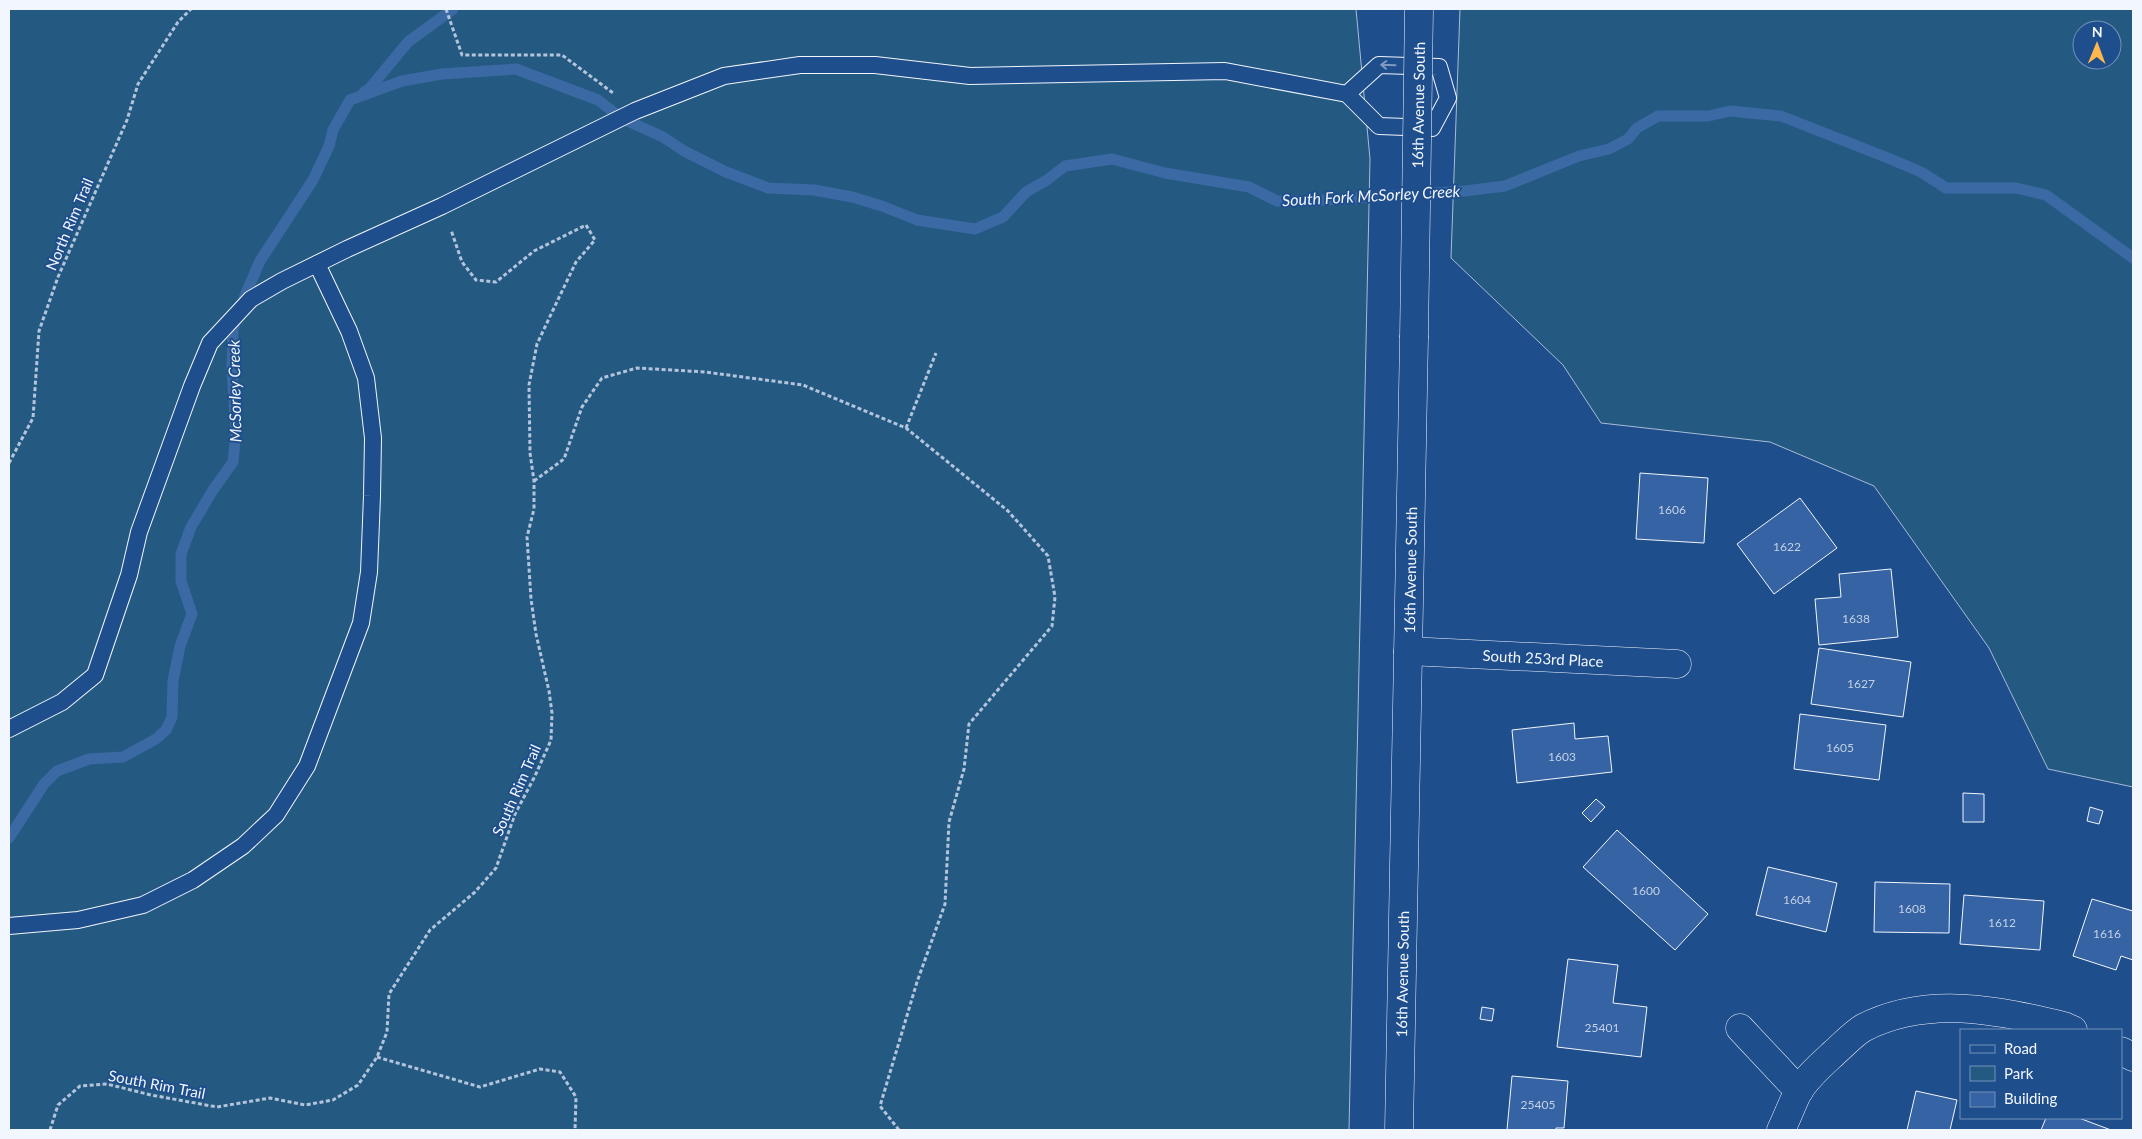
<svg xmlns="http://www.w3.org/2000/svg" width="2142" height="1139" font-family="Lato,sans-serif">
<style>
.green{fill:#245a82;stroke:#a8bbd7;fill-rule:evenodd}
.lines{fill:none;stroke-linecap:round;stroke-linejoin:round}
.stream{stroke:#3b69a3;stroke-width:11}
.building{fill:#3563a3;stroke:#f2f6ff}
.service-casing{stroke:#f2f6ff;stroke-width:18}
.minor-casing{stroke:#f2f6ff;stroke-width:29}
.secondary-casing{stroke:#f2f6ff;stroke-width:29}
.path{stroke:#b3c4dc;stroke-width:3;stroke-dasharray:4 2.5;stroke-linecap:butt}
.service{stroke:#1f4e8c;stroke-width:16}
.minor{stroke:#1f4e8c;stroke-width:28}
.secondary{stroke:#1f4e8c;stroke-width:28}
.secondary-bridge-casing{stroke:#f2f6ff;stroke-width:29;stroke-linecap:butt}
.secondary-bridge{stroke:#1f4e8c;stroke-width:28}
.oneway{stroke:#7e9ac0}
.labels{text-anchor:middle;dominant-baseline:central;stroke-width:4;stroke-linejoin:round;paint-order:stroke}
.number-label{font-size:12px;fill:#c3d1e8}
.street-label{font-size:15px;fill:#f2f6ff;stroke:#1f4e8c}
.water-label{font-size:16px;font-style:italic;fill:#f2f6ff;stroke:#1f4e8c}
</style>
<rect width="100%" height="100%" fill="#1f4e8c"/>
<g class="green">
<path d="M9,9h1347l14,150 -21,971h-1340z"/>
<path d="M1460,9h673v778l-85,-18 -59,-121 -115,-162 -104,-44 -169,-19 -38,-58 -112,-107zM2082,30h30v30h-30z"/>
</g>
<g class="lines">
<g class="stream">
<path d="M364,92l6,-4 38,-46 45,-33"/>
<path d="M350,100l52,-19 40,-7 74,-5 82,31 23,18 42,19 21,14 42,21 42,16 46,2 38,7 30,9 35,14 58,9 28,-12 23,-25 21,-12 18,-14 47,-7 53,14 84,14 28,14h32l156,-10 40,-5 74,-30 30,-7 19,-10 9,-11 21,-12h50l22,-5 51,5 107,42 33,14 25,16h70l30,7 87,63"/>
<path d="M9,838l35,-54 13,-13 32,-12 34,-2 33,-18 10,-9 6,-13 1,-36 7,-35 12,-32 -11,-33v-27l10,-27 22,-37 20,-28 3,-30 -4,-63 1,-40 13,-36 14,-32 53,-81 16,-34 4,-16 17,-30"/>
</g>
</g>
<g class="building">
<path d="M1640,473l68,5 -4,65 -68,-4z"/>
<path d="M1800,498l37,50 -63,46 -37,-50z"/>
<path d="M1891,569l7,68 -79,8 -4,-46 26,-2 -2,-23z"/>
<path d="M1819,648l92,14 -8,55 -92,-13z"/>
<path d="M1800,714l86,11 -7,55 -85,-11z"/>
<path d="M1574,723l1,16 33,-3 4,36 -95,11 -5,-53z"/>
<path d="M1963,793l21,1v28h-21z"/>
<path d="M1596,799l9,8 -14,15 -9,-9z"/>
<path d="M2090,807l13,4 -4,13 -12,-3z"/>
<path d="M1617,830l91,84 -33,36 -92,-83z"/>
<path d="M1768,867l69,16 -11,49 -70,-17z"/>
<path d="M1875,882l75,2 -1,49 -75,-1z"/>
<path d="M1964,895l80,6 -4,49 -80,-6z"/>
<path d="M2092,899l41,12v49l-12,-4 -5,14 -43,-14z"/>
<path d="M1568,959l50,6 -5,38 34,4 -6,50 -84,-10z"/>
<path d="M1482,1007l12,2 -2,12 -12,-2z"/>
<path d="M1512,1076l56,5 -4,47h-8v2h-49z"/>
<path d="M1916,1091l41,9 -7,30h-43z"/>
<path d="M2046,1118h33l32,12h-70z"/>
</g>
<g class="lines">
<defs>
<g id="service">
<path d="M9,729l53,-27 33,-27 34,-100 10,-43 53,-146 18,-43 41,-44 31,-18 65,-32 95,-43 193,-95 89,-35 76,-11h75l95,11 255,-5 122,23 32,32 53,2 16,-30 -9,-31 -60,-2 -32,29"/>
<path d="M9,926l69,-6 65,-15 50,-25 50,-34 33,-31 31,-49 54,-143 8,-51 3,-76 1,-58 -7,-60 -17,-47 -32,-67"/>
</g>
<g id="minor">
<path d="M1408,651l269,13"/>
<path d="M1740,1028l59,63"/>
<path d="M2121,1051l12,6"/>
<path d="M1781,1130c6,-12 11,-26 17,-38 9,-15 23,-27 36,-39 9,-8 19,-19 29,-25 64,-33 135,-18 201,-2l9,4"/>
</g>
<path id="secondary" d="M1399,1130l15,-792"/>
</defs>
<use href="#service" class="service-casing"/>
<use href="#minor" class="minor-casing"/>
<use href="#secondary" class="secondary-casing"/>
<g class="path">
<path d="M446,9l16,46h100l51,38"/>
<path d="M906,428l30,-75"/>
<path d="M9,463l24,-45 6,-87 19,-54 69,-157 11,-36 40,-62 13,-13"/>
<path d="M534,481l30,-22 18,-52 20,-29 35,-10 68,4 98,13 103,43 102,83 40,45 7,41 -3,29 -83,98 -5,45 -15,53 -4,82 -28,78 -37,124 19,24"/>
<path d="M377,1057l103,30 60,-18 20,3 16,25 -1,33"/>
<path d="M50,1130l8,-25 22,-19 27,-2 44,11 66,12 53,-9 35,7 28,-5 25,-15 19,-28 10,-25 2,-38 41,-64 45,-38 21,-24 19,-54 20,-38 16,-36 1,-27 -3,-22 -13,-57 -5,-35 -4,-62 7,-28v-28l-4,-28 -1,-68 8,-41 17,-36 22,-46 19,-22 -9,-15 -52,26 -38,31 -20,-2 -14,-18 -11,-32"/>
</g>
<use href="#service" class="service"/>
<use href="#minor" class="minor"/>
<use href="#secondary" class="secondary"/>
<defs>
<path id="secondary-bridge" d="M1414,338l5,-329"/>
</defs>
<use href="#secondary-bridge" class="secondary-bridge-casing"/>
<use href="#secondary-bridge" class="secondary-bridge"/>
</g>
<defs><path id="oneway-shaft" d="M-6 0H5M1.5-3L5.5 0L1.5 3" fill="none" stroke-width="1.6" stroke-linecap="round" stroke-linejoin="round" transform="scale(1.25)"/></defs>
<use class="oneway" href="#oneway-shaft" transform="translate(1388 65) rotate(-178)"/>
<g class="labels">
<g class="number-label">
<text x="1672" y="509">1606</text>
<text x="1787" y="546">1622</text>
<text x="1856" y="618">1638</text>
<text x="1861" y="683">1627</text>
<text x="1840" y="747">1605</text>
<text x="1562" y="756">1603</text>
<text x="1646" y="890">1600</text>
<text x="1797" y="899">1604</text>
<text x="1912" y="908">1608</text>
<text x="2002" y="922">1612</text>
<text x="2107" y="933">1616</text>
<text x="1602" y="1027">25401</text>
<text x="1538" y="1104">25405</text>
</g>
<g class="street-label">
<text transform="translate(1418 105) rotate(-89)">16th Avenue South</text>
<text transform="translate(69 224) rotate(-67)">North Rim Trail</text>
<text transform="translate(1410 570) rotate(-89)">16th Avenue South</text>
<text transform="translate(1543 658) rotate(3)">South 253rd Place</text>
<text transform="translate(516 790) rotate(-66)">South Rim Trail</text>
<text transform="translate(1402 974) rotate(-89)">16th Avenue South</text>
<text transform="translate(157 1084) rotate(11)">South Rim Trail</text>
</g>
<g class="water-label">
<text transform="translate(1371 195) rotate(-3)">South Fork McSorley Creek</text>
<text transform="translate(234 391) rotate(-91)">McSorley Creek</text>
</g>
</g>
<rect width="2142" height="1139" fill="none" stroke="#f2f6ff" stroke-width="20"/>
<rect x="1960" y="1029" width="162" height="90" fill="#1f4e8c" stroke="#7391ba"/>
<rect x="1970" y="1045" width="25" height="8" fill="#1f4e8c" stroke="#7391ba"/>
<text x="2004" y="1054" font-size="15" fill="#f2f6ff">Road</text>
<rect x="1970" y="1066" width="25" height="15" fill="#245a82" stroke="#7391ba"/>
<text x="2004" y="1079" font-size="15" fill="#f2f6ff">Park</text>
<rect x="1970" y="1092" width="25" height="15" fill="#3563a3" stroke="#7391ba"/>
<text x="2004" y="1104" font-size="15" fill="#f2f6ff">Building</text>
<g transform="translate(2097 45) rotate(1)"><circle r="24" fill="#1f4e8c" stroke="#7391ba"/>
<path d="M0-4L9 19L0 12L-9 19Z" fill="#ffb74d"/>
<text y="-8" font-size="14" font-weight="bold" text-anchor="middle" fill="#f2f6ff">N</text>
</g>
</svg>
